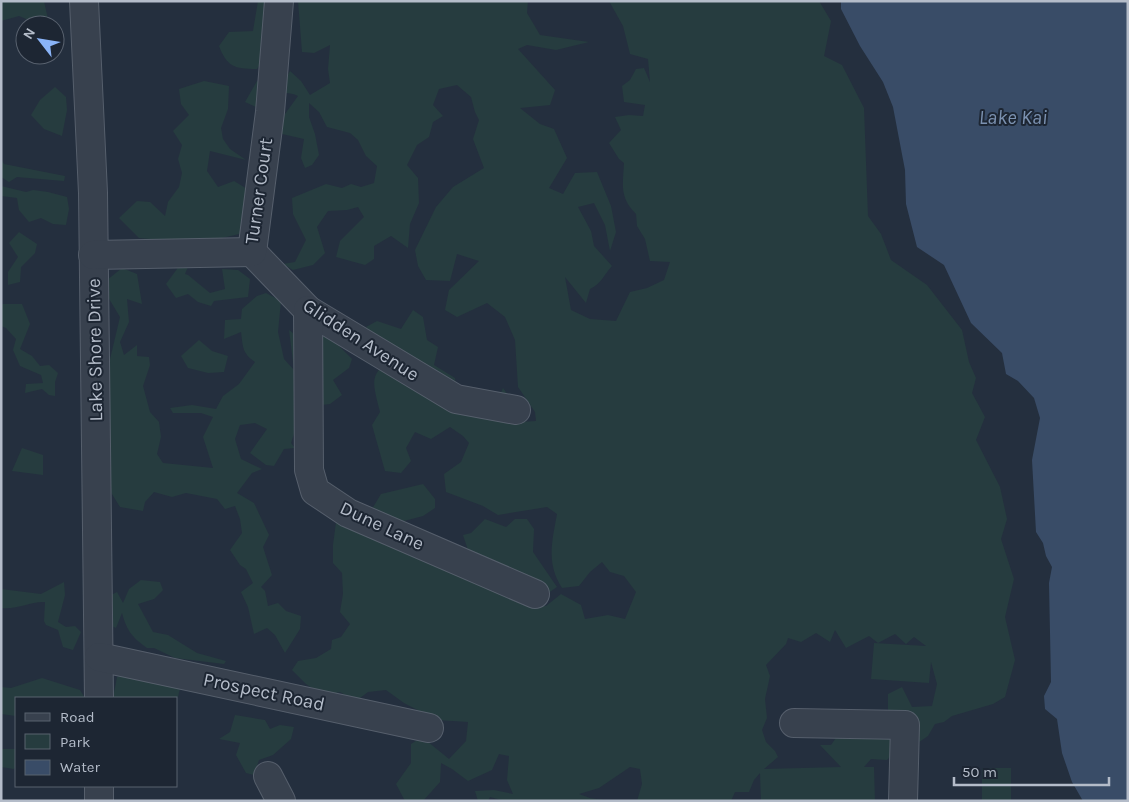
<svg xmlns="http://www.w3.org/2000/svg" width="1129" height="802" font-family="Karla,sans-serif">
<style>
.green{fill:#263c3f;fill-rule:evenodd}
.water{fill:#394c67}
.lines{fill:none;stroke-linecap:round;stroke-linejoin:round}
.minor-casing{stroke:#565f6c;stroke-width:30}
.minor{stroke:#38414e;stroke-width:28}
.labels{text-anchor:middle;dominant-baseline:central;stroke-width:4;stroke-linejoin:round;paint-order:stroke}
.street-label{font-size:19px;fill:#b4bcc9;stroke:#1d2633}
.water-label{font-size:20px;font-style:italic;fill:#7c92b1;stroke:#1d2633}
</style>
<rect width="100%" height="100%" fill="#242f3e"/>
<g class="green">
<path d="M1,1h43l5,23h-11l-19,-8 -18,5z"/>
<path d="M258,1h28l-22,57 -7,11c-22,0 -30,-2 -38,-23l10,-14 24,-1z"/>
<path d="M298,1h230l-1,12 13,22 49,7 -33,8 -29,-5 -9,4 37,41 -5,15 -30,3 20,16 14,5 13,29 -18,30 14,6 12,-21 22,-1 14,34 5,26 -6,19 -5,-26 -11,-22 -16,4 13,24 3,15 18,20c-9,10 -10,17 -22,23l-4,14 -21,-26 6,33 19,9 26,2 14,-29 17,-4 17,-8 6,-18 -20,-1 -5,-22 -8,-13 -1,-12c-17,-17 -13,-29 -12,-51l-5,-4 -10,-16 12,-13 -6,-13 14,-2 14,1 2,-11 -21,-3 -2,-16 8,-6 6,-11 8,-1 6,14 -2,-23 -18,-5 -7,-28 -14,-25h210l12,20 -7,35 18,9 22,43 4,108 13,18 10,26 36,25 35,45 7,32 7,16 -4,15 13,24 -9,23 24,47 7,32 -6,20 13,40 -9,38 10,43 -10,37 -12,7 -41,12 -8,6 -9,2 -7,12 -18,12 -6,-6 -17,18 -16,-1 -7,8h10l1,34h-114l-1,-28 -6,7 -5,12h-14l-4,9h-94l5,-17 -2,-15 -10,-2 -31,21 -20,6 11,4 20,3h-105l-15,-4 -2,4h-10l-3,-10 19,-1 19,4 -6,-14 2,-24 -10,-2 -7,16 -24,11 -16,-12 -11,-6 -1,19 -17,19h-18l-9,-17 15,-21v-19l11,-7 27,22 17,-18 2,-19 -31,-2 -33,-17 -18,-13 -18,2 -12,9 -16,-9 -16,4 -18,-12 -14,-14 6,-9 18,-3 15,-9 1,-9 9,-3 9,-13 -10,-12 3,-18 -1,-21 -9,-10v-18l4,-30 32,-1 12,-20 42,-10 12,15v9l-12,8 -19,5 -4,22 69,10 -6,-18 8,-2 14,-14 21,8 9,-8h12l7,10 -1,23 24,35 -25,17 14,2 15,-12 20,11 4,14 23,-4 17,4 11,-27 -12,-16 -14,-4 -8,-10 -12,10 -11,14 -17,2c-16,-25 -10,-46 -5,-74l-10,-7 -49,8 -15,-9 -37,-14 -2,-18 17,-12 8,-19 -6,-7 -13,-9 -19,12 -16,-7 -9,16 5,13 -10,12 -16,-2 -13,-46 8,-13c-9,-35 -10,-35 16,-61l-17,-6 -13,-18 11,-6 24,8 12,-19 10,7 4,23 11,7 -4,18 21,13 1,9 34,30 13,-29 5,7 11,27 17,-1 -1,-9 -17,-25 -3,-47 -10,-23 -18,-14 -30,14 -12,-7 4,-20 30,-29 -22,-7 -7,27 -24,-1 -8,-14 -3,-16 21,-43 17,-20 31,-19 -11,-29 6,-19 -4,-8 -4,-15 -14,-12 -18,4 -6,16 10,11 -10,6 -4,15 -12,8 -10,20 11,13 1,25 -9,21 -2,24 -17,-12 -17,10v13l-9,6 -29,-8 4,-16 24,-24 -6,-10 -11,3 -19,1 -11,16 8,26 -12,12 -20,5 -10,-6 12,-2 11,-22 -13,-26 -1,-16 34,-14 16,4 9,-4 10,3 13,-4 3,-17 -11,-10 -8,-16 -8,-7 -23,-6 -8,-15 -10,-9v14l6,17 4,21 -7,10 -7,3 -4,-10 3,-19 -22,-5 -5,-9 21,-29c-18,-8 -26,2 -40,12l-13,-6 12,-21 24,6 9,-16 11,10 9,14 20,-12 -2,-14 2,-24 -16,8 -12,-1zM835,630l11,18 23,-12 9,7 17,-9 11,10 8,-7 12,9 -52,-3 -3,36 58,4 2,-21 6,22 -5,22 -20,1 -10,-20 -14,7v24l-46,11 -11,16h-11l21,22 -77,2 14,-12 -3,-6 -9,-9 -4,-12 5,-12 -2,-19 5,-23 -4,-11 20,-21 2,-6 13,4 15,-9 14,9z"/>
<path d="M204,81l25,5 -1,23 -7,19 2,11 7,10 16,11 -36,-9 -3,20 11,16 16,-6 18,11 -3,29 -10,13 -25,6 -20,12 -9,22 3,1 22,18 15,-4 -3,-20 16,1 12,9 -2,18 -34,4 -3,5 -13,-4 -10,-8 -12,4 -10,-14 11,-15 9,-22 -14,-6 -33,-3 -20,-20 18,-17 13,1 15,14 3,-14 11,-15 3,-14 -4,-14 4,-14 -9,-14 16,-16 -8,-11 -2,-15z"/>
<path d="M55,87l11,10 1,13 -5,26 -18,-7 -13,-14 9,-15z"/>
<path d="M1,159l3,5 61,12 -1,5 -47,-4 -8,5 -8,-5z"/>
<path d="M1,186l25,6 7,-2 15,2 19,5 2,12 -3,16 -13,-1 -12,-6 -12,4 -10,-12 -2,-12 -16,-2z"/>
<path d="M19,232l18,12 -2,9 -14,14 -1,15 -12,3v-13l10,-15 -9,-14z"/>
<path d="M122,268l15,6 5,30 -15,-5 2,23 -9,20 4,13 13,-10v11l12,1 1,8 -7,21 7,26 9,10 2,15 -4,17 6,9 50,5 -10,-31 10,-20 -12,-4h-28l-3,-5 22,-3 24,4 7,-13 16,-12 16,-22c-13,-9 -12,-15 -14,-30l-17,7 1,-19 16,-1 1,-10 15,-13 9,-3 15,8 -3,31 6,27 10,11 -5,-40 9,7 18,-8 16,10 20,20 -3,9 -16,12 9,15 -12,9 -8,1 -26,23 -5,15 4,5 -11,1 -10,17 -8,-1 -16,-12 17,-24 -12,-6 -15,2 -5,14 6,20 21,10 -10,4 -15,20 17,10 15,32 -6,12 9,28 -11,12 4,4 3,15 10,-3 8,8 15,5 -1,13 -15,24 -10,-18 -8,-7 -13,6 -6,-27 -7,-15 12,-9 -7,-14 -6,-4 -10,-15 12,-17 -2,-14 -5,-13 -10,3 -8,-10 -31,-6 -14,4 -18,-5 -9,10 -2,9 -23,-4 -18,-29 4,-102 14,-59 -12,-20 -1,-17z"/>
<path d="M3,304h19l8,20 -10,25 12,7 8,10 9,-1 9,8 -3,9v14l-6,-1 -7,-6 -17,4 1,-9 17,-1 -2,-8 -21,-9 -7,-16 3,-11 -10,-11 -5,-2v-21z"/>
<path d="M199,340l13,11 16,5 -4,16 -16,1 -20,-5 -7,-12z"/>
<path d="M22,448l21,7v20l-31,-4z"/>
<path d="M141,580l19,2 3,8 -9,9 -16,5 15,28 15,3 29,18 29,8 -2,3 -49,-6 -21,-10h-7c-15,-11 -20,-17 -25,-35l-6,15 -17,-8 4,-21 14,-7 6,11 6,-14z"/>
<path d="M64,582l1,13 -7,27 8,5 9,-1 6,6 -8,18 -10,-3 -5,-17 -12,-5 -2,-4 1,-19c-14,-1 -28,8 -44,6v-19l40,5z"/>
<path d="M145,664l37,16 -4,17 -4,1h-61l4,-21z"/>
<path d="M42,678l38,12 5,8h-69v18l-15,-2v-27l10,1z"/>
<path d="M235,715l30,5 5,9 10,-4 14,2 -3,12 -18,16 -14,5 -5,15 -8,-2 -10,-18 4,-12 -21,-4 11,-7z"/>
<path d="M1,749h15v17l-2,3 -13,-2z"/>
<path d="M1011,768v33h-29v-33z"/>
</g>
<path class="water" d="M841,1h287v800h-45l-11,-19 -10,-29 -5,-34 -12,-10 -1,-13 7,-14 -2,-99 3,-16 -6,-11 -3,-13 -7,-11 -4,-72 8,-42 -6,-20 -16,-17 -12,-7 -4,-21 -31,-30 -27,-58 -27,-18 -11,-43 -1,-34 -12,-63 -10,-25 -23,-36 -19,-37z"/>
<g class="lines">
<defs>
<g id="minor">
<path d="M84,1l9,192 6,505"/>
<path d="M252,252l56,58 148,89 60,11"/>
<path d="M93,255l159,-3 18,-140 9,-111"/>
<path d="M308,310l1,160 6,21 33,22 187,81"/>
<path d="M99,657l330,71"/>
<path d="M794,723l111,2 -2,76"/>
<path d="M268,776l13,25"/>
<path d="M99,786v15"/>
</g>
</defs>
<use href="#minor" class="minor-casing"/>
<use href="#minor" class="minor"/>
</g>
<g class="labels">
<g class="street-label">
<text transform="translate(259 191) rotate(-82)">Turner Court</text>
<text transform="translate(361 340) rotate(33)">Glidden Avenue</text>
<text transform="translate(95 350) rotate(-91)">Lake Shore Drive</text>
<text transform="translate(382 526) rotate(25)">Dune Lane</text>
<text transform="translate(264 692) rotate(12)">Prospect Road</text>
</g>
<g class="water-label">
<text x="1013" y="117">Lake Kai</text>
</g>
</g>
<rect width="1129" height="802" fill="none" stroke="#b4bcc9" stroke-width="5"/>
<rect x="15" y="697" width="162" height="90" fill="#1d2633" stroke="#59626f"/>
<rect x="25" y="713" width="25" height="8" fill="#38414e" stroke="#59626f"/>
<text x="60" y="722" font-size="15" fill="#b4bcc9">Road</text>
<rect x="25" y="734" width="25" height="15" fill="#263c3f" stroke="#59626f"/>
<text x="60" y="747" font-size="15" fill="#b4bcc9">Park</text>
<rect x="25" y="760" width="25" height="15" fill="#394c67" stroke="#59626f"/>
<text x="60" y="772" font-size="15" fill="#b4bcc9">Water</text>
<g transform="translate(40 40) rotate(301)"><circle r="24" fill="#1d2633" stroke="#59626f"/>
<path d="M0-4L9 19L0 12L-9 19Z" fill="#8ab4f8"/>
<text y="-8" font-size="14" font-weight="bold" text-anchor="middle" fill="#b4bcc9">N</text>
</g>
<path d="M954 777v8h155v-8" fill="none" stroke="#b4bcc9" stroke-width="2.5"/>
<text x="962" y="777" font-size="15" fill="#b4bcc9" stroke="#1d2633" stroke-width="4" paint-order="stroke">50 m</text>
</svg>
